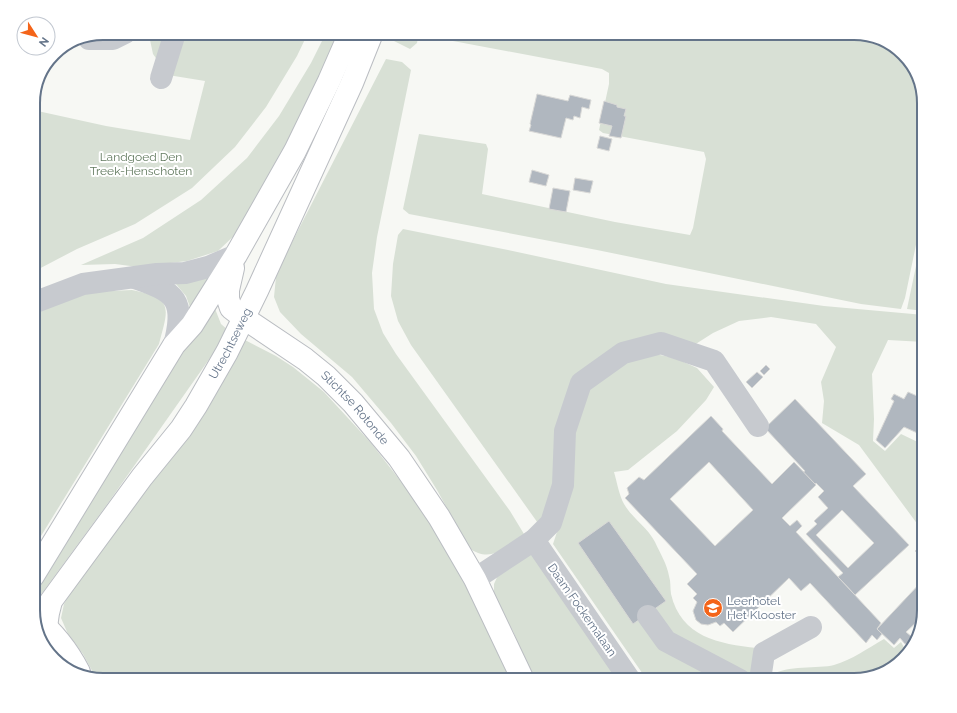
<svg xmlns="http://www.w3.org/2000/svg" width="957" height="713" font-family="Raleway,sans-serif">
<style>
.green{fill:#d8e0d5}
.building{fill:#b0b7bf;stroke:#d9d9d7;fill-rule:evenodd}
.lines{fill:none;stroke-linecap:round;stroke-linejoin:round}
.major-casing{stroke:#babdc2;stroke-width:24}
.minor{stroke:#c7cacf;stroke-width:22}
.major{stroke:#fff;stroke-width:22}
.labels{text-anchor:middle;dominant-baseline:central;stroke-width:4;stroke-linejoin:round;paint-order:stroke}
.park-label{font-size:12px;fill:#627a5f;stroke:#fff}
.street-label{font-size:12px;fill:#647489;stroke:#fff}
.poi-label{font-size:12px;fill:#647489;stroke:#fff;text-anchor:start}
.rim{fill:none;stroke:#647489;stroke-width:2}
</style>
<rect width="100%" height="100%" fill="#f7f8f4"/>
<g class="green">
<path d="M162,33h146l-11,23 -31,51 -31,40 -43,41 -57,36 -58,25 -44,23v-162l73,16 84,14 15,-59 -37,-6 -15,-21 -3,-14 12,-3z"/>
<path d="M326,33h18l-10,25 -93,171 -23,22 -31,10 -49,6 -23,-3 -34,1 62,-27 58,-38 46,-42 32,-42 32,-53z"/>
<path d="M395,33h24l-2,10 -7,6 -18,-9z"/>
<path d="M438,33h416l43,15 20,24 7,31v103l-19,92 -4,11 -40,-5 -264,-54 -188,-36 -6,-5 16,-75 67,10 2,5 -6,45 133,28 75,13 3,-7 13,-69 -2,-7 -101,-19 -4,-3 10,-46v-11l-7,-4 -165,-31z"/>
<path d="M386,59l16,3 9,8 -34,167 -5,36 2,36 9,24 13,21 114,157 14,23c-18,13 -33,30 -55,14l-32,-58 -21,-34 -25,-33 -39,-46 -51,-43 -21,-22 -6,-15 2,-20 13,-29z"/>
<path d="M924,228v83l-17,-2z"/>
<path d="M403,229l105,21 158,34 158,22 100,9v27l-36,-2 -16,34 2,45 -1,22 12,10 16,-17 23,11v88l-65,-88 -37,-22 2,-22 -3,-19 15,-35 -20,-23 -45,-7 -32,4 -26,12 -22,14 -102,19 -49,160 -129,-181 -13,-24 -7,-25 2,-32 5,-29z"/>
<path d="M211,277l-21,30 -4,-11 -10,-12z"/>
<path d="M132,290c43,8 36,19 27,54l-126,205v-234l36,-17 20,-6z"/>
<path d="M212,301l9,23 8,7 -121,172 -71,97 -4,-3v-3z"/>
<path d="M243,339l33,17 17,11 31,25 47,51 59,76 69,129 14,32h-410l-7,-2 -13,-24 -15,-20 -7,-16 3,-14 9,-17z"/>
<path d="M655,354l20,4 22,10 17,19 -8,13 -29,31 -49,39 -14,2c3,10 5,23 10,32 8,14 24,24 31,38 5,11 12,22 14,34 2,6 1,12 2,18 10,43 48,50 86,54l-3,32h-107l-94,-136 8,-24 7,-69 14,-55 27,-28z"/>
<path d="M527,552l6,4 88,124h-88l-20,-49 -19,-36v-11l5,-11z"/>
<path d="M884,639l10,9 7,-6 5,9 5,-3 -2,5 -24,20 -31,7h-84c1,-2 2,-4 3,-5 12,-10 46,-6 61,-10 18,-5 34,-17 50,-26z"/>
</g>
<g class="building">
<path d="M537,94l31,7 2,-6 21,5 -2,9 -7,-2 -2,11 -6,-2 -1,4 -7,-2 -5,20 -32,-7 2,-6 -1,-1z"/>
<path d="M604,101l13,4v2l9,2 -2,7h2l-5,22 -12,-2 3,-10 -13,-3z"/>
<path d="M600,136l12,3 -3,12 -12,-3z"/>
<path d="M532,170l17,5 -3,11 -17,-4z"/>
<path d="M575,178l18,3 -3,12 -17,-3z"/>
<path d="M553,188l17,3 -4,21 -17,-3z"/>
<path d="M766,365l4,4 -6,6 -4,-4z"/>
<path d="M757,372l6,5 -11,11 -6,-6z"/>
<path d="M908,392l16,7 -3,7 2,1 1,-1v30l-20,-9 -19,21 -9,-8 18,-39 -3,-2 3,-5 10,5z"/>
<path d="M795,399l71,75 -13,12 56,59 -54,50 -17,-18 5,-4 -37,-39 11,-10 -3,-3 14,-13 -10,-11 6,-6 -8,-8 -1,1 -12,-12 2,-1 -40,-43zM842,510l32,33 -26,25 -32,-33z"/>
<path d="M711,416l12,13 -1,2 50,53 22,-22 22,23 -34,33 8,8 7,-6 5,6 -6,6 85,91 -4,6 5,5 -5,6 -5,-5 -6,8 -56,-60 -9,8 -12,-13 -56,54 -9,-9 -4,3 -4,-4 -8,3 -7,-1 -5,-4 -3,-9 4,-9 -4,-4 4,-4 -10,-10 10,-10 -72,-76 4,-4 -2,-6 12,-11 5,3zM709,462l44,48 -38,36 -45,-47z"/>
<path d="M609,521l57,80 -33,23 -55,-81z"/>
<path d="M924,542v18l-9,-9z"/>
<path d="M924,579v31l-2,7 -16,15 6,5v4l-3,3h-4l-5,-6 -6,7 -17,-16z"/>
</g>
<g class="lines">
<defs>
<g id="major">
<path id="s1" d="M233,268l-5,22v9l3,9 13,10 61,41 21,17 27,27 46,55 40,59 36,62 48,101"/>
<path d="M33,576l141,-231 18,-20 44,-70 59,-104 34,-70 21,-48"/>
<path d="M36,618c18,15 32,33 43,54"/>
<path id="s2" d="M46,627l2,-14 3,-12 91,-124 39,-48 15,-23 31,-54 30,-61 95,-208 20,-50"/>
</g>
</defs>
<use href="#major" class="major-casing"/>
<g class="minor">
<path d="M89,39h24l12,-6"/>
<path d="M161,78l14,-45"/>
<path d="M135,278c41,14 51,22 39,67"/>
<path d="M33,303l50,-19 74,-10 28,-1 23,-6 28,-12"/>
<path d="M534,540l96,140"/>
<path d="M475,579l59,-39 17,-17 12,-38 2,-54 16,-48 42,-30 38,-10 53,18 44,65"/>
<path d="M648,616l18,25 74,39"/>
<path d="M760,680l4,-27 47,-26"/>
</g>
<use href="#major" class="major"/>
</g>
<defs>
<symbol id="school-disc" viewBox="-11 -11 22 22"><circle r="9.5" fill="#f46419" stroke="#fff"/><path d="M0-5L7-2L0 1L-7-2ZM-4 1L0 2.5L4 1V4Q0 6-4 4Z" fill="#fff"/></symbol>
</defs>
<g fill-rule="evenodd">
<use href="#school-disc" x="702" y="597" width="22" height="22"/>
</g>
<g class="labels">
<g class="park-label">
<text x="141" y="157">Landgoed Den<tspan x="141" dy="14">Treek-Henschoten</tspan></text>
</g>
<g class="street-label">
<text stroke="none"><textPath href="#s2" startOffset="341">Utrechtseweg</textPath></text>
<text stroke="none"><textPath href="#s1" startOffset="201">Stichtse Rotonde</textPath></text>
<text transform="translate(582 610) rotate(55)">Daam Fockemalaan</text>
</g>
<g class="poi-label">
<text x="727" y="601">Leerhotel<tspan x="727" dy="14">Het Klooster</tspan></text>
</g>
</g>
<path d="M0 0H957V713H0ZM103 40H854A63 63 0 0 1 917 103V610A63 63 0 0 1 854 673H103A63 63 0 0 1 40 610V103A63 63 0 0 1 103 40Z" fill="#fff" fill-rule="evenodd"/>
<path class="rim" d="M103 40H854A63 63 0 0 1 917 103V610A63 63 0 0 1 854 673H103A63 63 0 0 1 40 610V103A63 63 0 0 1 103 40Z"/>
<g transform="translate(36 36) rotate(126)"><circle r="19" fill="#ffffff" stroke="#c1c7d0"/>
<path d="M0-3L7 15L0 10L-7 15Z" fill="#f46419"/>
<text y="-6" font-size="11" font-weight="bold" text-anchor="middle" fill="#647489">N</text>
</g>
</svg>
